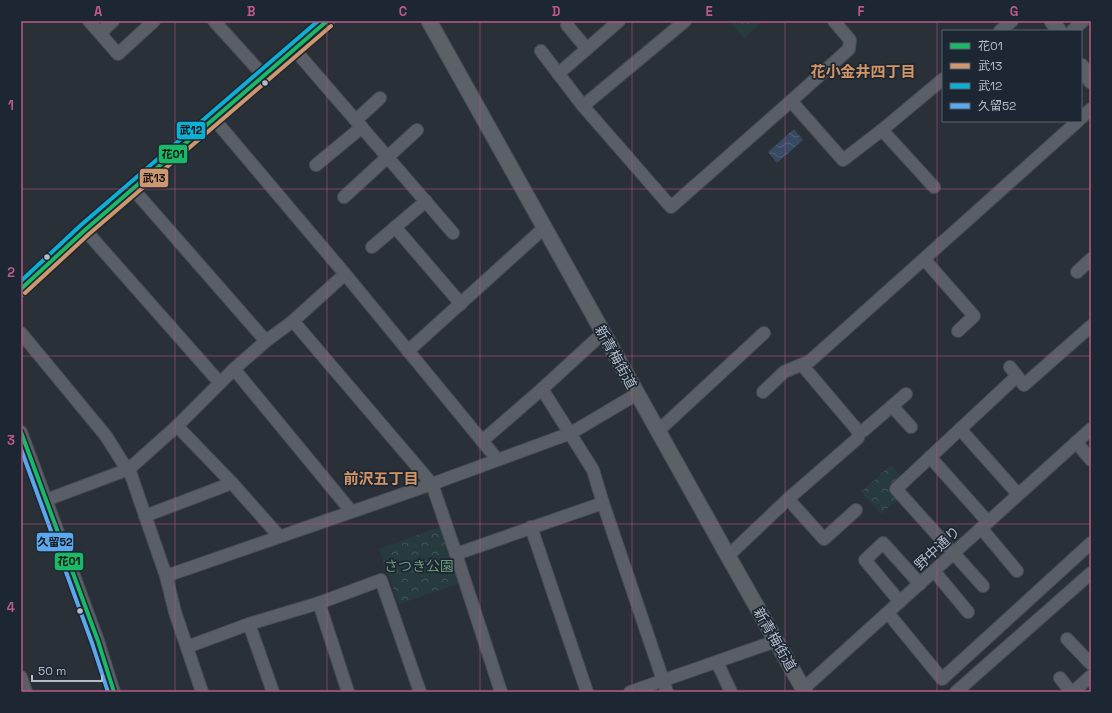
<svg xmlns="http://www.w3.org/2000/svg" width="1112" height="713" font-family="'Space Grotesk','Noto Sans JP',sans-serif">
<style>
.park{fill:url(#park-crowns)}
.water{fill:url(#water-waves)}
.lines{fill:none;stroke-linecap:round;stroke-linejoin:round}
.minor-casing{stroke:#484c53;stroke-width:14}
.major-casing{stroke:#484c55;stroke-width:17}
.minor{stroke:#5a5e66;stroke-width:12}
.major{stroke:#5c6168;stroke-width:15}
.bus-1-casing{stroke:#1d2633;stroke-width:7}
.bus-2-casing{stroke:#1d2633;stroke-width:7}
.bus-3-casing{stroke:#1d2633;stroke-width:7}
.bus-4-casing{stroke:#1d2633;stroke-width:7}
.bus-1{stroke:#1ab867;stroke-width:4}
.bus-2{stroke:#cd976f;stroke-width:4}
.bus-3{stroke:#0dafd3;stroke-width:4}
.bus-4{stroke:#5aa8eb;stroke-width:4}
.grid{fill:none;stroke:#bc5a87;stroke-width:1;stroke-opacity:0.55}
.bus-dot{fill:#b4bcc9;stroke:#1d2633;stroke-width:1.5}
.labels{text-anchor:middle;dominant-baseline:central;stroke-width:3.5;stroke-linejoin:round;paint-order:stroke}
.street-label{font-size:14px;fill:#b4bcc9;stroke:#1d2633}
.park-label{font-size:14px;fill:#6b9a76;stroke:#1d2633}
.neighbourhood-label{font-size:15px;font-weight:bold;fill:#d59563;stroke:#1d2633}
.line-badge{stroke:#1d2633;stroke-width:1.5}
.pale-badge-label{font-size:11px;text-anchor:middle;font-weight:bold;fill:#111}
.neatline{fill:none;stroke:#bc5a87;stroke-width:1.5}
.grid-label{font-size:13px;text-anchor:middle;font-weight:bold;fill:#bc5a87}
</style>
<defs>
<pattern id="park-crowns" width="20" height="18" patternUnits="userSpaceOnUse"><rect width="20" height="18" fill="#273a3e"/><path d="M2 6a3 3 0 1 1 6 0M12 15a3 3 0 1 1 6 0" fill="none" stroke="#445559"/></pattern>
<pattern id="water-waves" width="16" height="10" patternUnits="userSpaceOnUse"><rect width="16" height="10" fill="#384963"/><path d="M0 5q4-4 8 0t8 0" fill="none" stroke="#526178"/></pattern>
</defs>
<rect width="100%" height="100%" fill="#2a3038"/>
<g class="park">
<path d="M729,21h30l2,2 -17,15z"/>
<path d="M891,465l11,12 -14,11 10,11 -17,15 -20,-22z"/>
<path d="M442,526l19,57 -62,21 -20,-55z"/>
</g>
<path class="water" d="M794,129l9,11 -26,23 -9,-11z"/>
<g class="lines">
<defs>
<g id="minor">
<path d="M89,21l29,33 36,-33"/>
<path d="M214,21l49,54"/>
<path d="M567,25l20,24"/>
<path d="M1000,31l12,-10"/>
<path d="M1072,31l11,-10"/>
<path d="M100,33l13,-12"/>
<path d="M294,49l159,184"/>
<path d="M541,51l42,55 88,101 120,-106 52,59 39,-30 61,-51"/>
<path d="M558,74l61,-53"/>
<path d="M791,101l58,-52 1,-9 -16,-19"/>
<path d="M583,106l102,-85"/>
<path d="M1081,118l10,-9"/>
<path d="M214,119l131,155 152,185"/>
<path d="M356,120l24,-22"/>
<path d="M882,130l52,57"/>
<path d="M316,165l46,-38"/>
<path d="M133,189l133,152"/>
<path d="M344,197l73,-67"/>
<path d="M395,227l66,77"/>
<path d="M85,230l135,153"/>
<path d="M372,247l54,-46"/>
<path d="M924,259l50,57 -16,15"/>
<path d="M1077,272l14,-13"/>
<path d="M293,321l139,163 24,70 45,138"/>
<path d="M21,333l85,103 17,27 6,6 37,107 9,36 27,80"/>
<path d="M408,351l136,-123"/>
<path d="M1010,367l14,18 67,-59"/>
<path d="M234,369l117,142"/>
<path d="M542,389l51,81 10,33 64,189"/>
<path d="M763,392l21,-20 26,-11 268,-240"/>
<path d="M892,406l19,21"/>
<path d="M177,426l55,57 47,53"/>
<path d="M960,429l58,65"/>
<path d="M658,431l106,-98"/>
<path d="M858,431h5l43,-37"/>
<path d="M21,432l77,209 16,51"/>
<path d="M482,441l60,-52 61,-56"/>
<path d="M1076,442l15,18"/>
<path d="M930,457l58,65"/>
<path d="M788,499l36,40 32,-29"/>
<path d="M46,500l83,-31 48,-43 57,-57 32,-28 27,-20 52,-47"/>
<path d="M145,516l87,-33"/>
<path d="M531,527l56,165"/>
<path d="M981,528l36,43"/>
<path d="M456,554l147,-51"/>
<path d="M728,556l60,-57 70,-61v-7l-56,-66"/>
<path d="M934,571l34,41"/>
<path d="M166,576l266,-92 139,-51 66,-39"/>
<path d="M983,586l-87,-97 121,-113"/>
<path d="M900,602l-35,-42 18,-17 37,41"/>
<path d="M319,603l29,89"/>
<path d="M888,613l54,66 149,-136"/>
<path d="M249,624l24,68"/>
<path d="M1067,639l24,25"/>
<path d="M187,647l62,-23 70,-21 62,-23 39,112"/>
<path d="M717,662l14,30"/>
<path d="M21,677l5,15"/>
<path d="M1060,678l11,14"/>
<path d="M803,689l288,-260"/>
<path d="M630,692l146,-51"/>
<path d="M956,692l135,-119"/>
<path d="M1073,692l18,-16"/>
</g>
<g id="major">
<path d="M429,21l299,535 77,136"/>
<path d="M1052,21l7,10"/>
<path d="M1081,66l10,15"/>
<path d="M21,289l64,-59 242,-209"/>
</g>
</defs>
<use href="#minor" class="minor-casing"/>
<use href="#major" class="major-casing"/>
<use href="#minor" class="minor"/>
<use href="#major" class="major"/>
<defs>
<g id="bus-1">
<path d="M21,289l64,-59 242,-209"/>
<path d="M21,432l77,209 16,51"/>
</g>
<path id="bus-2" d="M25,293l64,-59 242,-208"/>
<path id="bus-3" d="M21,281l60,-56 237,-204"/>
<path id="bus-4" d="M21,449l71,194 16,49"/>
</defs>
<use href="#bus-1" class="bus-1-casing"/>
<use href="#bus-2" class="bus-2-casing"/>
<use href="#bus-3" class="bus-3-casing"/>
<use href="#bus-4" class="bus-4-casing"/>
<use href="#bus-1" class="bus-1"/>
<use href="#bus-2" class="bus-2"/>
<use href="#bus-3" class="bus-3"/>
<use href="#bus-4" class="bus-4"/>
</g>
<path class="grid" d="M175,21v671M327,21v671M480,21v671M632,21v671M785,21v671M937,21v671M21,189h1070M21,356h1070M21,524h1070"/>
<g class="bus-dot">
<circle cx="265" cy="83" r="3.5"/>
<circle cx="47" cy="257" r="3.5"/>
<circle cx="80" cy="611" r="3.5"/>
</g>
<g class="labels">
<g class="street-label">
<text transform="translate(616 357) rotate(61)">新青梅街道</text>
<text transform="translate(937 548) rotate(-43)">野中通り</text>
<text transform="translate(775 639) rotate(60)">新青梅街道</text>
</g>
<g class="park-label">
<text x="419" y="566">さつき公園</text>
</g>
<g class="neighbourhood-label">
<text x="863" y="71">花小金井四丁目</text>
<text x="381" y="478">前沢五丁目</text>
</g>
</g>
<g class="line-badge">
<rect x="176" y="121" width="30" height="19" rx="4" fill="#0dafd3"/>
<rect x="158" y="144" width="30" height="20" rx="4" fill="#1ab867"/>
<rect x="139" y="168" width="30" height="20" rx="4" fill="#cd976f"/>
<rect x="36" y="532" width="38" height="20" rx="4" fill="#5aa8eb"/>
<rect x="54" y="552" width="30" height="19" rx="4" fill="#1ab867"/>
</g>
<g class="pale-badge-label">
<text x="191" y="134">武12</text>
<text x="173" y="158">花01</text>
<text x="154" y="182">武13</text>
<text x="55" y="546">久留52</text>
<text x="69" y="565">花01</text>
</g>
<rect width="1112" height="713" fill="none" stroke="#1d2633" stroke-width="44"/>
<rect x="942" y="30" width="140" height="92" fill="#1d2633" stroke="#59626f"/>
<rect x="950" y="43" width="20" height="6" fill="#1ab867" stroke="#59626f"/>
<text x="978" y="50" font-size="12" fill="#b4bcc9">花01</text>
<rect x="950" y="63" width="20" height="6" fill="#cd976f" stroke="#59626f"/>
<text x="978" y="70" font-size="12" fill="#b4bcc9">武13</text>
<rect x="950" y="83" width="20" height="6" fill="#0dafd3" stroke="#59626f"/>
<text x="978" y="90" font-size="12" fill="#b4bcc9">武12</text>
<rect x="950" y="103" width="20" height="6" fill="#5aa8eb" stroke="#59626f"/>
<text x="978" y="110" font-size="12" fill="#b4bcc9">久留52</text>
<path d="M32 675v6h70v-6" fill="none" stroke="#b4bcc9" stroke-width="2"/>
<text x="38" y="675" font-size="12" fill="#b4bcc9" stroke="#1d2633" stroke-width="3" paint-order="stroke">50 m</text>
<rect x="22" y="22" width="1068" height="669" class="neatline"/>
<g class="grid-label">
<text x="98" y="16">A</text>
<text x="251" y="16">B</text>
<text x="403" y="16">C</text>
<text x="556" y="16">D</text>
<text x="709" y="16">E</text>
<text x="861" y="16">F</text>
<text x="1014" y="16">G</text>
<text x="11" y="110">1</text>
<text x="11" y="277">2</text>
<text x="11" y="445">3</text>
<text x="11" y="612">4</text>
</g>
</svg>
